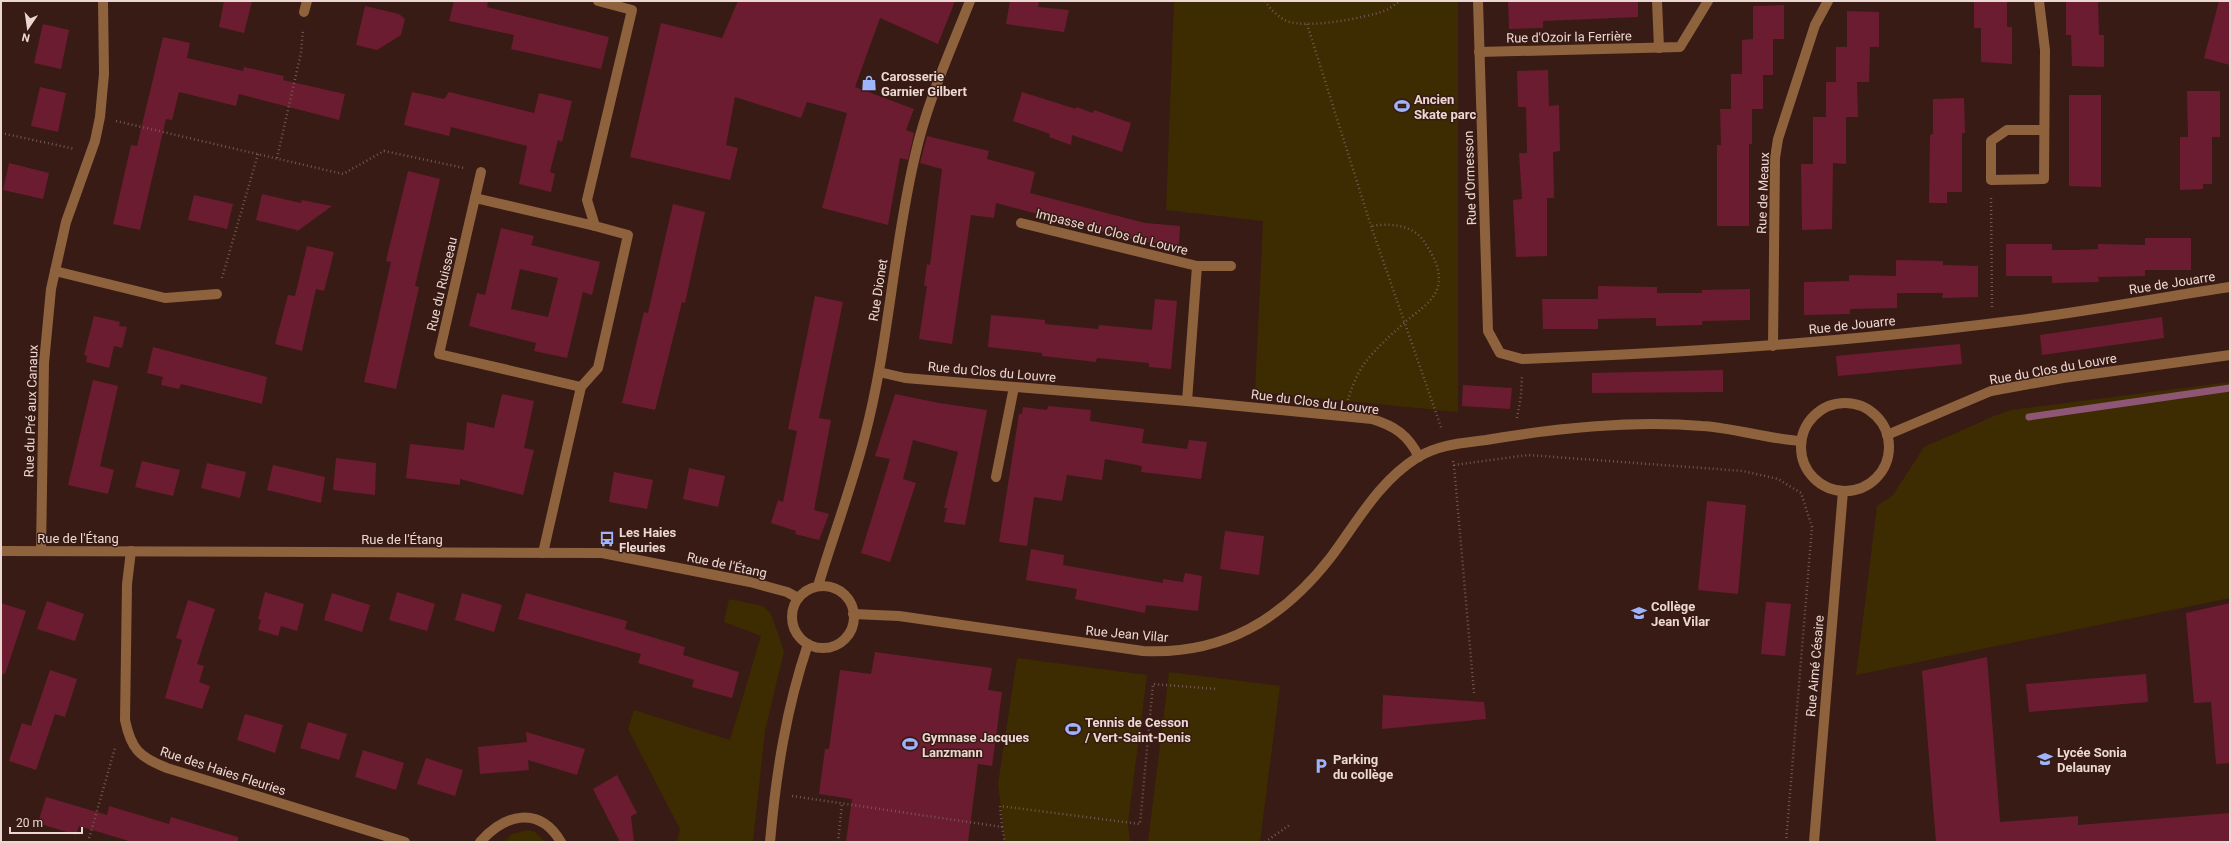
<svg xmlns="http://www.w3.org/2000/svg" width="2231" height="843" font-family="Roboto,sans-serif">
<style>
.green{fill:#3d2b01}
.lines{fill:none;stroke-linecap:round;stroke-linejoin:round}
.stream{stroke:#8e5674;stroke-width:7}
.building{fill:#6c1c30;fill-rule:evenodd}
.path{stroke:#735952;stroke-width:2.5;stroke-dasharray:1 3;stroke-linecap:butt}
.minor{stroke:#8f623e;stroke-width:10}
.labels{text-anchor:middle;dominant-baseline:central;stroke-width:3;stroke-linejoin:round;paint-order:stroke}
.street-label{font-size:13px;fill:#ecd8d2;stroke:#381b14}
.poi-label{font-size:13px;font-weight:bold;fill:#ecd8d2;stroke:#381b14;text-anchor:start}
</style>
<rect width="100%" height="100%" fill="#381b14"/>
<g class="green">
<path d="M1174,1h284v411l-203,-20 8,-171 -97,-11z"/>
<path d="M2230,382v216l-374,77 21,-169 16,-11 31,-48 70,-31 17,-6z"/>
<path d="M729,599l34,7 8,8 13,37 -19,80 -12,111h-76l3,-13 -52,-100 6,-19 96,30 31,-104 -37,-14z"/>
<path d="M1017,658l130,17 -19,148 2,19h-125l-7,-58z"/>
<path d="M1169,672l111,14 -20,156h-112z"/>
<path d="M527,830l8,2 10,10h-41l8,-8z"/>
</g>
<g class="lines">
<path class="stream" d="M2029,417l201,-29"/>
</g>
<g class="building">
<path d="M224,1h28l-8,32 -25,-6z"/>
<path d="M454,1h34l-1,6 122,30 -8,32 -90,-20 3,-14 -65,-14z"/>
<path d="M738,1h217l-17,43 -58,-26 -25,69 59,22 -8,21 8,3 -6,27 -8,-2 -12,67 -66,-17 25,-95 -40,-11 -6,16 -66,-21 -9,48 12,3 -8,32 -100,-23 31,-134 61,15z"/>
<path d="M1010,1h29l-1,6 31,3 -5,22 -58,-8z"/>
<path d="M1508,1h130v16l-95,4v7l-34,1z"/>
<path d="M1974,1h33v26h5v37l-31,-2v-34h-7z"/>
<path d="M2066,1h32l1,34h5v32l-32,-1 -1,-31h-5z"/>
<path d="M2219,1h11v64l-26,-7z"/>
<path d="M1784,5v34h-11v36h-10v34h-11v35h-3v82h-32v-81h4l-1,-36h11v-35h11v-34l11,-1v-33z"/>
<path d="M365,6l34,8 6,5 -4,16 -24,15 -21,-5z"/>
<path d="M1847,11l32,1v35h-9l-1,35h-12l1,35h-12v47l-13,-1 -1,66 -30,1 -1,-66h12v-47h13v-35h10v-35h11z"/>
<path d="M43,24l26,6 -8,39 -27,-6z"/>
<path d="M163,37l27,6 -3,15 56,13 1,-4 40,9 -1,4 62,14 -6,26 -100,-26 -3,12 -57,-14 -7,28 -6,-1 -26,111 -27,-6 18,-79 6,1z"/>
<path d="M1548,70l1,36 10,-1 1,46 -7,1 1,46h-7v58l-31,1 -3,-57 9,-1 -3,-46h8l-1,-46h-8l-1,-36z"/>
<path d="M40,87l26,6 -8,39 -27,-6z"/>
<path d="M2187,91h33v46h-8v47h-9v5l-23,1v-53h8z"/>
<path d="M412,92l32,7 5,-7 85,21 5,-20 33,8 -10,41 -4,-2 -8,32 5,2 -4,18 -32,-8 8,-38 -76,-19 -2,9 -45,-11z"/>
<path d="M1022,92l54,17v-2l17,6 1,-3 37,13 -9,29 -50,-17 -1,10 -22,-8 1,-3 -37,-13z"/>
<path d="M2069,95h32v92l-32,-1z"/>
<path d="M1964,98l1,35h-3v59h-15v11h-18l1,-68 3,-1v-35z"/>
<path d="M927,136l62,15 -2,8 48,13 -5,21 115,30 35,3 -1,19 -36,-3 -147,-39 -2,15 -23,-3 -19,129 -33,-5 8,-53h-3l3,-22 3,1 12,-96 -22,-6z"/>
<path d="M9,163l40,10 -6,26 -40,-9z"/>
<path d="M408,171l32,8 -25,107 4,1 -23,102 -32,-7 27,-120 -5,-1z"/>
<path d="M262,194l39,9 1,-3 30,6 -36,26 1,-2 -41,-10z"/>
<path d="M194,195l39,9 -6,25 -39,-9z"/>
<path d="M673,204l32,8 -20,91 -3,-1 -27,108 -33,-7 22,-91 4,1z"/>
<path d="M501,228l33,8 -3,9 69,17 -8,33 -9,-3 -16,66 -33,-7 2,-8 -67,-17 8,-33 8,2zM520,269l38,9 -10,39 -37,-8z"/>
<path d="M2145,238h46v32h-46v6l-47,1 1,5 -47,1v-7h-46v-32h46v6h24l22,-1v-5l47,1z"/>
<path d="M307,246l27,6 -10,39 -8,-2 -14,62 -27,-7 13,-49 7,1z"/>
<path d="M1896,260l47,1v4l35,1v31l-36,1 1,-5h-46v15l-47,1v5l-46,1v-33l45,-1v-6l47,1z"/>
<path d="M1598,286l59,1v6h45v-3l48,-1v31l-48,1v4l-46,1v-8l-58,1v10h-55l-1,-30h56z"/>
<path d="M815,296l28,6 -24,116 12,2 -17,90 15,4 -10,26 -24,-6 1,-3 -25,-8 7,-23 5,2 14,-71 -9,-2z"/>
<path d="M1155,299l22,2 -6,68 -22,-2v-4l-52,-5 -1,4 -26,-3 -28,-3v-3l-54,-6 3,-32 54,5v4l53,5 1,-4 53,5z"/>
<path d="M94,316l26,6 -1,4 8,1 -5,21 -8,-2 -5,22 -23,-6 1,-6 -3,-1z"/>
<path d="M2162,317l2,21 -122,17 -2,-20z"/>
<path d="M1960,344l2,20 -124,12 -2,-20z"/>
<path d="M153,347l114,30 -5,27 -81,-20 -2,5 -18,-4 2,-8 -16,-4z"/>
<path d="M1723,370v22l-131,1v-20z"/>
<path d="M93,380l25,6 -18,80 14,4 -6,24 -40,-9z"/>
<path d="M1463,385l49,3 -2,21 -48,-3z"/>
<path d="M502,394l32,7 -10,47 10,2 -11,45 -63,-16v6l-54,-7 4,-34 54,6 3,-28 27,6z"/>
<path d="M895,394l44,9 48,7 -22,115 -21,-3 3,-14h-3l14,-56 -45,-12 -10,39 13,4 -26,79 -29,-9 29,-94 -15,-3z"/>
<path d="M1048,406l43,4 -1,11 54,8 -2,14 45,6 2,-9 18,2 -6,37 -60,-7 1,-6 -37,-7 -3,21 -35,-5 -5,26 -28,-4 -7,49 -28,-4 20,-128h3l1,-7 24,3z"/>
<path d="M336,458l40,5 -1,32 -42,-5z"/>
<path d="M142,461l38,9 -7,26 -38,-9z"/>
<path d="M207,463l39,9 -6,26 -39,-10z"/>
<path d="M273,465l52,12 -4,26 -54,-13z"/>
<path d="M689,468l36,8 -7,31 -35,-8z"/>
<path d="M614,472l39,8 -6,29 -38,-7z"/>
<path d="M1707,501l39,4 -8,89 -40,-4z"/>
<path d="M1225,531l39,5 -5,39 -39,-6z"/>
<path d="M1031,549l33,6 -1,10 100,18v-4l20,3 2,-9 17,3 -4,35 -52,-6 -1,8 -70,-14 2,-10 -51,-9z"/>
<path d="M265,592l39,12 -7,27 -16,-5 -3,10 -20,-6 3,-10 -3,-1z"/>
<path d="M397,592l38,12 -8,27 -38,-11z"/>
<path d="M332,593l38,12 -8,27 -38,-12z"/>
<path d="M462,593l40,12 -8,27 -39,-12z"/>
<path d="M526,593l101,28 -2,8 60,18 -2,8 56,17 -7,26 -40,-11 2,-7 -56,-17 3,-9 -123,-35z"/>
<path d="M188,600l27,9 -18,55 7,2 -5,16 11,4 -8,23 -37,-11 17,-58 -6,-2z"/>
<path d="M47,601l37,13 -9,27 -38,-12z"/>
<path d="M1766,602l25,2 -6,52 -24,-2z"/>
<path d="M1,603l25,8 -21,63h-4z"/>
<path d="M2230,603v160l-14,1 -5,-62 -17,1 -8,-90z"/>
<path d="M875,652l117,16 -4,22 14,2 -10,74 -14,-2 -10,78h-122l6,-43 -33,-5 6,-45h4l11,-79 31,4z"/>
<path d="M1987,657l13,165 78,-6v9l152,-12v29h-294l-14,-171z"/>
<path d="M50,670l27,9 -12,38 -10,-3 -19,56 -27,-9 13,-38 9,3z"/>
<path d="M2146,674l2,28 -119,10 -3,-28z"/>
<path d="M1383,695l101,7 2,17 -104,10z"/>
<path d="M245,714l38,11 -8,28 -38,-13z"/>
<path d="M308,722l39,12 -8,26 -39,-12z"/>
<path d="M526,732l59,17 -8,26 -49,-15 1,10 -49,4 -2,-27 49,-5z"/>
<path d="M363,750l41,13 -8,27 -41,-13z"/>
<path d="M426,758l37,12 -8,26 -38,-12z"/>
<path d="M617,775l20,38 -6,3 3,26h-14l-27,-53z"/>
<path d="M46,797l61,18 2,-9 60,18 2,-7 67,20v5h-106l-53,-16 -3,9 -38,-12z"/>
</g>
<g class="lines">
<g class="path">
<path d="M1265,1c5,8 13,16 22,20 18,8 79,-3 97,-10 6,-2 11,-7 16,-10"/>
<path d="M1307,24l64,202 71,204"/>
<path d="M116,121l227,53 41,-23 80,17"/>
<path d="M1,133l74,16"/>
<path d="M277,158l24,-105 2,-24"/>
<path d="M1991,198l1,109"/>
<path d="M222,278l36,-124"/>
<path d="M1348,400c3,-11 9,-26 16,-36 11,-15 26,-28 40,-41 13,-12 35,-23 35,-44 0,-14 -7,-25 -14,-36 -11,-19 -36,-20 -54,-17"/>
<path d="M1517,418l4,-22 1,-20"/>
<path d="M1453,461l1,4 74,-10 215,16 35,8 23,14 11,34 -26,315"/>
<path d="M1454,465l20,228"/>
<path d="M792,796l210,31 3,15"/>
<path d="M1002,827l-2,-21 140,18 13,-140 64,5"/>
<path d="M88,842l27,-94"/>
<path d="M838,842l4,-38"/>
<path d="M1265,842l26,-18"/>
</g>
<g class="minor">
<path d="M1478,1l10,330 12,22 22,6c163,-6 327,-17 489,-38 73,-9 146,-23 219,-34"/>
<path d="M1657,1l2,47"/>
<path d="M2039,1l6,49 -1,129 -53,1v-39l16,-11h36"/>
<path d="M304,12l3,-11"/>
<path d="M1479,52l201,-5 28,-46"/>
<path d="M475,198l6,-26"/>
<path d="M1021,223l176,43 -10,135"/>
<path d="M1197,266h34"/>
<path d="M55,271l110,27 52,-4"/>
<path d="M1773,346l2,-188 3,-19 37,-114 13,-24"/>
<path d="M879,372l26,6 282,23 185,18c23,7 36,16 47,38"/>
<path d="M581,387l-142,-33 36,-156 120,28"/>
<circle cx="1845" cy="447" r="44"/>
<path d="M1887,435l104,-44 72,-13 167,-23"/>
<path d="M996,477l18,-90"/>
<path d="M1,551l601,2 148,29 37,10 11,6"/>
<path d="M41,551l3,-188 7,-74 15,-67 29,-81 5,-24 4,-43 -1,-73"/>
<path d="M131,551l-4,33 -2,136c6,29 14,37 42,48l238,74"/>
<path d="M543,553l38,-166 17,-19 30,-133 -33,-9 -8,-26 45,-190 -34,-9"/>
<path d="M818,586c15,-50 34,-100 47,-151 24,-91 28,-187 50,-279 12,-54 35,-104 55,-155"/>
<circle cx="823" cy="617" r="31"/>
<path d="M853,614l46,2 244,35c80,4 139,-31 188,-94 27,-36 47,-75 87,-100 22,-13 45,-14 68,-17 71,-12 144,-20 216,-14 33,2 66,13 99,15"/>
<path d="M480,842c25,-28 59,-37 81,0"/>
<path d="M770,842c6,-68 16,-133 38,-198"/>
<path d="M1814,842l29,-351"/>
</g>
</g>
<defs>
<symbol id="shop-bare" viewBox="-9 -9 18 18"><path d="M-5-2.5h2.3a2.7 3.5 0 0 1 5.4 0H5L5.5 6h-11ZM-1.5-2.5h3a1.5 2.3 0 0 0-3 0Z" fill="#9eb4fd" stroke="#381b14" stroke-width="2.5" paint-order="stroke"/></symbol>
<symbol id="stadium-bare" viewBox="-9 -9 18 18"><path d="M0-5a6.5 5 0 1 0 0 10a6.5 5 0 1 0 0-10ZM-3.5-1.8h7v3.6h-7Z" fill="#9eb4fd" stroke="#381b14" stroke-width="2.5" paint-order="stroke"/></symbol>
<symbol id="bus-bare" viewBox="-9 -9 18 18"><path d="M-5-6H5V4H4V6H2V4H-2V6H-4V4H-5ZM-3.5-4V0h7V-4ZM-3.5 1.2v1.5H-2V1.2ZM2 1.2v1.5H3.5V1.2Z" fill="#9eb4fd" stroke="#381b14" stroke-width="2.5" paint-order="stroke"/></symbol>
<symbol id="school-bare" viewBox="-9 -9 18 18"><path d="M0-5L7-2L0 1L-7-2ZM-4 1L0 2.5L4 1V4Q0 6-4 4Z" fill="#9eb4fd" stroke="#381b14" stroke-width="2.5" paint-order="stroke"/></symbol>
<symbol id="parking-bare" viewBox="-9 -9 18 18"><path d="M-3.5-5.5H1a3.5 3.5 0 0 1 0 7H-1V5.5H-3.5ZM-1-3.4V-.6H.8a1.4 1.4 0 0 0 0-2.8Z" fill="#9eb4fd" stroke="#381b14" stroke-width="2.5" paint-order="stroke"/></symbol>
</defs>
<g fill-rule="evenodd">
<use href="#shop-bare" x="858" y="72" width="22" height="22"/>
<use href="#stadium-bare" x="1391" y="95" width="22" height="22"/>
<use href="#bus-bare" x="596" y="528" width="22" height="22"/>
<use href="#school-bare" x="1628" y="602" width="22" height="22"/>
<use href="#stadium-bare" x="1062" y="718" width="22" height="22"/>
<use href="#stadium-bare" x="899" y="733" width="22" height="22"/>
<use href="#school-bare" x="2034" y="748" width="22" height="22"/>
<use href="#parking-bare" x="1310" y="755" width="22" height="22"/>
</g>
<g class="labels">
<g class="street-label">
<text transform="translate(1569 37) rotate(-1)">Rue d'Ozoir la Ferrière</text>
<text transform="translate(1470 178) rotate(-92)">Rue d'Ormesson</text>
<text transform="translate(1763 193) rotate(-88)">Rue de Meaux</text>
<text transform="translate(1112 232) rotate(14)">Impasse du Clos du Louvre</text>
<text transform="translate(2172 283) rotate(-9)">Rue de Jouarre</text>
<text transform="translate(442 284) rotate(-77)">Rue du Ruisseau</text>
<text transform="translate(878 290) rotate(-81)">Rue Dionet</text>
<text transform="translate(1852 325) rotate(-6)">Rue de Jouarre</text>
<text transform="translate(2053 369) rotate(-10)">Rue du Clos du Louvre</text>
<text transform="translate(992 372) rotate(5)">Rue du Clos du Louvre</text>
<text transform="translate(1315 402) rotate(7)">Rue du Clos du Louvre</text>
<text transform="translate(31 411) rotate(-88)">Rue du Pré aux Canaux</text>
<text x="78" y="538">Rue de l'Étang</text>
<text x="402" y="539">Rue de l'Étang</text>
<text transform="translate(727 565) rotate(12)">Rue de l'Étang</text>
<text transform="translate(1127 634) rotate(5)">Rue Jean Vilar</text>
<text transform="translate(1815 666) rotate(-85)">Rue Aimé Césaire</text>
<text transform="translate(223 771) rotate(18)">Rue des Haies Fleuries</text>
</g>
<g class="poi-label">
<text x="881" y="76">Carosserie<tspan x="881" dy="15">Garnier Gilbert</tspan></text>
<text x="1414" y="99">Ancien<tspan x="1414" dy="15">Skate parc</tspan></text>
<text x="619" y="532">Les Haies<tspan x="619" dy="15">Fleuries</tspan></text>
<text x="1651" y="606">Collège<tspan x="1651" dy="15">Jean Vilar</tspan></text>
<text x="1085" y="722">Tennis de Cesson<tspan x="1085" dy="15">/ Vert-Saint-Denis</tspan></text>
<text x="922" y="737">Gymnase Jacques<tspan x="922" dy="15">Lanzmann</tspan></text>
<text x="2057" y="752">Lycée Sonia<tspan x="2057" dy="15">Delaunay</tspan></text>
<text x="1333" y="759">Parking<tspan x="1333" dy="15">du collège</tspan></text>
</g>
</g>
<rect width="2231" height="843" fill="none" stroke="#ecd8d2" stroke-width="4"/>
<g transform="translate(28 28) rotate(193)" stroke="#381b14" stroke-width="3" paint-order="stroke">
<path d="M0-3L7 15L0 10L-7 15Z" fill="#ecd8d2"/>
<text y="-6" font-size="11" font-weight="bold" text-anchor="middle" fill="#ecd8d2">N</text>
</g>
<path d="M10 827v6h72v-6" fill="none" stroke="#ecd8d2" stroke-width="2"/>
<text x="16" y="827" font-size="12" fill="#ecd8d2" stroke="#381b14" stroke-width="3" paint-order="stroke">20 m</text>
</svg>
